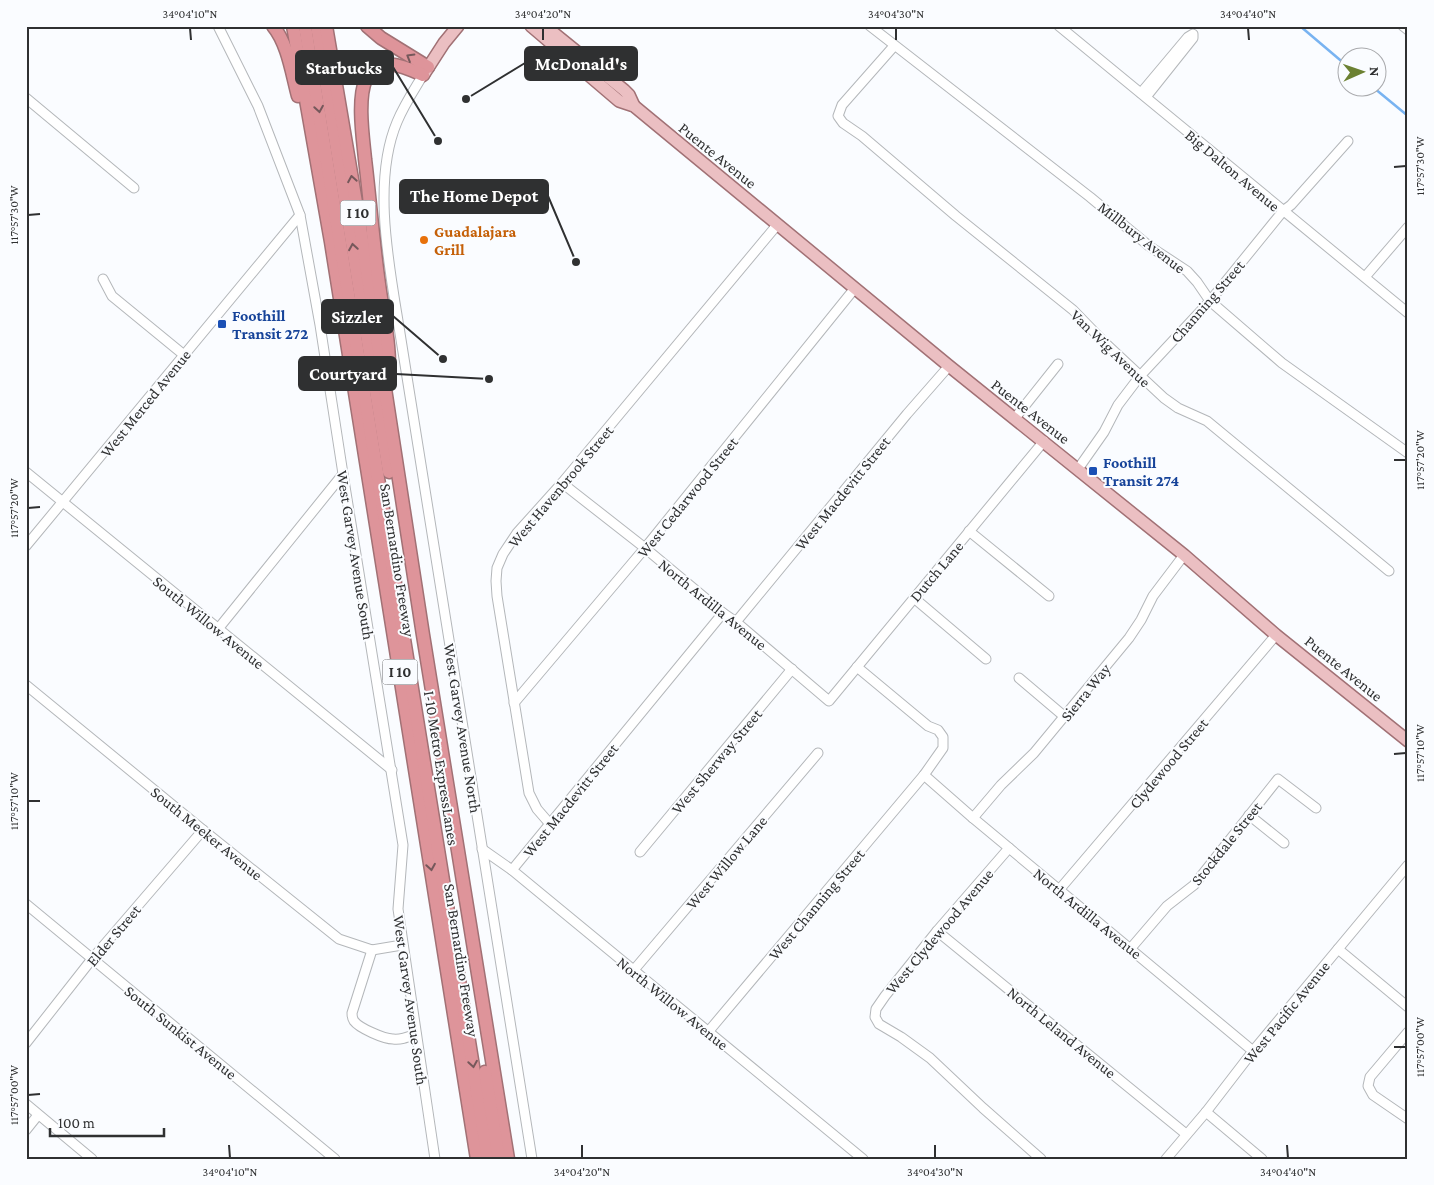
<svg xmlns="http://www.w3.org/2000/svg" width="1434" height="1185" font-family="'Crimson Pro',serif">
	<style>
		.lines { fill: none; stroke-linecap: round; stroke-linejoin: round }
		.stream { stroke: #78b3f1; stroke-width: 2.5 }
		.minor-casing { stroke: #b4b7ba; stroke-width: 11 }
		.major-casing { stroke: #a17175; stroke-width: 14 }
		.highway-casing { stroke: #a17175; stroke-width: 15 }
		.minor { stroke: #fff; stroke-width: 9 }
		.major { stroke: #ebbfc2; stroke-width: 11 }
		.highway { stroke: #de949a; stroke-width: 12 }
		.oneway { stroke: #75585b }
		.ticks { fill: none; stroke: #2f3031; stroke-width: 2 }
		.food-dot { fill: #e8710a; stroke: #fafcff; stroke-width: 2 }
		.transit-dot { fill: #1a4fb4; stroke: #fafcff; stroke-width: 2 }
		.labels { text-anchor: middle; stroke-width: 4; stroke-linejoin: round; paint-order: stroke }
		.shield { fill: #fafcff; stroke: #6c6d6f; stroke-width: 1 }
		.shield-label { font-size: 15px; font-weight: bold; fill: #2f3031 }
		.street-label { font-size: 16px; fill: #2f3031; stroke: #fafcff }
		.food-label { font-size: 16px; font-weight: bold; fill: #c56008; stroke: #fafcff; text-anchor: start }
		.transit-label { font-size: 16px; font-weight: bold; fill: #164399; stroke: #fafcff; text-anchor: start }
		.leader { fill: none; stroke: #2f3031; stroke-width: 2 }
		.callout-dot { fill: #2f3031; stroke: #fafcff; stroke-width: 2 }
		.callout { fill: #2f3031; stroke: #2f3031; stroke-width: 2 }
		.callout-label { font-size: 18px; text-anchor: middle; font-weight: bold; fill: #fff }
		.neatline { fill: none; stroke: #2f3031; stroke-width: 2 }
		.ticks-label { font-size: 12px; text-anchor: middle; fill: #2f3031 }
	</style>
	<rect width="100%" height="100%" fill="#fafcff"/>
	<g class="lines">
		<g class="stream">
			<polyline points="1300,26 1346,65"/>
			<polyline points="1374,88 1408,116"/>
		</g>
		<defs>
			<g id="minor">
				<polyline points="218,26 258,106 300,215 320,325 343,474 403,845 398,909 435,1159"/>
				<polyline points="870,26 1090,197 1149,246 1187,271 1197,282 1210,301 1282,363 1408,453"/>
				<polyline points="1059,26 1408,313"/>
				<polyline points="1403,26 1408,30"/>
				<polyline points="894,46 842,105 838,116 843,123 862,136 956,216 1073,310 1103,341 1164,398 1178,408 1207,421 1389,571"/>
				<path d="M423 75C414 90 404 105 397 122 372 181 389 265 399 327L532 1159"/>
				<polyline points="1141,93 1188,37 1193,34 1193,38 1146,97"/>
				<polyline points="26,98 134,188"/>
				<polyline points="1365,277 1408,227"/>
				<polyline points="103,279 112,296 184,355"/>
				<polyline points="1015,418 1058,364"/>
				<polyline points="1078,469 1104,432 1118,405 1140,376 1210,301 1283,211 1291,205 1348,141"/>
				<polyline points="26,472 392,770"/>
				<polyline points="562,483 645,548 723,613 736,622 829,701 1044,441"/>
				<polyline points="969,531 1049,596"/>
				<polyline points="26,546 300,215"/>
				<polyline points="914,598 986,659"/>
				<polyline points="736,622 907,414 949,366"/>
				<polyline points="218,629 343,474"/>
				<polyline points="1019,678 1065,717"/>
				<polyline points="26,685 203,830 339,939 372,950 402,945"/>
				<polyline points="514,703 645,548 855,288"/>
				<polyline points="924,775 973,818 1253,1051"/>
				<polyline points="1249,815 1284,843"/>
				<polyline points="973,818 1001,785 1034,753 1129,638 1141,620 1153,596 1184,555"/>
				<polyline points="550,824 537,809 529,793 497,596 496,581 497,568 503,554 517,533 562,483 777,225"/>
				<polyline points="1009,848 937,931 885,996 876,1009 875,1017 879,1024 901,1037 930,1058 983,1108 1041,1159"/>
				<polyline points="482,849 512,870 863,1159"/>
				<polyline points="640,852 792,669"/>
				<polyline points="512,870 723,613"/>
				<polyline points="1059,890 1276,635"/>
				<polyline points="26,904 335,1159"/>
				<polyline points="937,931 1186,1134"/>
				<polyline points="1131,948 1167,906 1194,885 1278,779 1316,808"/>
				<polyline points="1338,949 1408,1007"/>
				<path d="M372 950 352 1013C352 1017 352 1018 354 1021 359 1028 384 1039 393 1039 402 1040 408 1037 416 1034"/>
				<polyline points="633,971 818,753"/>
				<polyline points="708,1032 924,775 943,748 943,737 938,730 928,726 857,667"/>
				<polyline points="1408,1032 1370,1077 1368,1086 1373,1095 1408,1119"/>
				<polyline points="26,1043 92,959 203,830"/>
				<polyline points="26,1104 92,1159"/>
				<polyline points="1206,1112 1262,1159"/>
				<polyline points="26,1130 38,1115"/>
				<polyline points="1166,1159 1206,1112 1253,1051 1408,865"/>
			</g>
			<g id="major">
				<polyline points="531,26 619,101 634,106 949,366 1184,555 1276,635 1408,741"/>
				<polyline points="545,26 624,90 629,95 634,106"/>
				<polyline points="424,74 444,43 458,26"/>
			</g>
			<g id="highway">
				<path d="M273 26C288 44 292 74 298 96"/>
				<polyline points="293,26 331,242 477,1159"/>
				<polyline points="305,26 488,1159"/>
				<polyline points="317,26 389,472"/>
				<polyline points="326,26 359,220 423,635 508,1159"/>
				<polyline points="367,26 381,38 428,67"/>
				<path d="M388 382C392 349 383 316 379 284 373 242 370 200 365 159 363 138 357 99 366 79 379 54 405 67 423 75"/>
				<polyline points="485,1072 499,1159"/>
			</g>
		</defs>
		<use href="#minor" class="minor-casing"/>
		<use href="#major" class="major-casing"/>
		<use href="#highway" class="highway-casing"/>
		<use href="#minor" class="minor"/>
		<use href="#major" class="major"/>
		<use href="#highway" class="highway"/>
	</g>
	<defs><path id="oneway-chevron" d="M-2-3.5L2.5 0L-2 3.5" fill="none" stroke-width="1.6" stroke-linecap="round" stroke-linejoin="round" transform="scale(1.25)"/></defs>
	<g class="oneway">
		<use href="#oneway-chevron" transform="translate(410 57) rotate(-149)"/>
		<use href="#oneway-chevron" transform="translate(319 109) rotate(81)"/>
		<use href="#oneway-chevron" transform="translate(352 179) rotate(-100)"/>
		<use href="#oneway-chevron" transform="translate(353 247) rotate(-99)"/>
		<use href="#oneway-chevron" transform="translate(431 867) rotate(81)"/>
		<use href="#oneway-chevron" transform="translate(473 1064) rotate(81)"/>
	</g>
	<path class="ticks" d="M190 28 191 40M543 28V40M896 28V40M1248 28 1249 40M1394 167 1406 166M28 215 40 214M1394 460H1406M28 508 40 507M1394 754 1406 753M28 801H40M1394 1047H1406M28 1095 40 1094M229 1145 230 1158M582 1145V1158M935 1145V1158M1287 1145 1288 1158"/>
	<circle class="food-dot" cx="424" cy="240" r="5"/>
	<g class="transit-dot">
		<rect x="217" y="319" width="10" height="10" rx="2.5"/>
		<rect x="1088" y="466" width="10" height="10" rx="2.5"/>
	</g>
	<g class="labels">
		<g class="shield">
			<rect x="340.5" y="200.5" width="35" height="25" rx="4"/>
			<rect x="382.5" y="659.5" width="35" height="25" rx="4"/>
		</g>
		<g class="shield-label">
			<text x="358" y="218">I 10</text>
			<text x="400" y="677">I 10</text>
		</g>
		<g class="street-label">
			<text transform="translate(718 155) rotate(39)" y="6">Puente Avenue</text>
			<text transform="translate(1233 170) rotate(40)" y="6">Big Dalton Avenue</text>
			<text transform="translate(1142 237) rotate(38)" y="6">Millbury Avenue</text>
			<text transform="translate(1207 301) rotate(-49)" y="6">Channing Street</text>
			<text transform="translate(1111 348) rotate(44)" y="6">Van Wig Avenue</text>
			<text transform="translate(145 403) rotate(-51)" y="6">West Merced Avenue</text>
			<text transform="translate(1031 411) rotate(38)" y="6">Puente Avenue</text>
			<text transform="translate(560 486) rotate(-50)" y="6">West Havenbrook Street</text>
			<text transform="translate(842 493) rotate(-51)" y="6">West Macdevitt Street</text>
			<text transform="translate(687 497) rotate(-51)" y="6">West Cedarwood Street</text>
			<text transform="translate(356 555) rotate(81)" y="6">West Garvey Avenue South</text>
			<text transform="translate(398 560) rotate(81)" y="6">San Bernardino Freeway</text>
			<text transform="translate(936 571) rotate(-50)" y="6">Dutch Lane</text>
			<text transform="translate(713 604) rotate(39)" y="6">North Ardilla Avenue</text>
			<text transform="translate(209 622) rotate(39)" y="6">South Willow Avenue</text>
			<text transform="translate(1344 668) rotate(39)" y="6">Puente Avenue</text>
			<text transform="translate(1085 692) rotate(-51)" y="6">Sierra Way</text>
			<text transform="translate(463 728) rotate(81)" y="6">West Garvey Avenue North</text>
			<text transform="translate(716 761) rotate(-50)" y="6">West Sherway Street</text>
			<text transform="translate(1168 763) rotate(-50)" y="6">Clydewood Street</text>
			<text transform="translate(442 768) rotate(81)" y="6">I-10 Metro ExpressLanes</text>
			<text transform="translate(570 800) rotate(-51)" y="6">West Macdevitt Street</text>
			<text transform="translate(207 833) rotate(39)" y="6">South Meeker Avenue</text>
			<text transform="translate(1226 843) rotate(-51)" y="6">Stockdale Street</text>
			<text transform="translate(726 862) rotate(-50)" y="6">West Willow Lane</text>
			<text transform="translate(816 904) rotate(-50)" y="6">West Channing Street</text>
			<text transform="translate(1088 913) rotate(39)" y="6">North Ardilla Avenue</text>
			<text transform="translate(939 931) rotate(-50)" y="6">West Clydewood Avenue</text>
			<text transform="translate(113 935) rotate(-50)" y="6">Elder Street</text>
			<text transform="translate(462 960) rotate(81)" y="6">San Bernardino Freeway</text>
			<text transform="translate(411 1000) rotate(82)" y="6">West Garvey Avenue South</text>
			<text transform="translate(673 1003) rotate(39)" y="6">North Willow Avenue</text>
			<text transform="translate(1286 1012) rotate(-51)" y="6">West Pacific Avenue</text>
			<text transform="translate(181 1032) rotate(39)" y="6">South Sunkist Avenue</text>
			<text transform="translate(1062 1032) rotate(39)" y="6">North Leland Avenue</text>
		</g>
		<g class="food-label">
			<text x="434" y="237">Guadalajara<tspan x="434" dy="18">Grill</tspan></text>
		</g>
		<g class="transit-label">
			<text x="232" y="321">Foothill<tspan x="232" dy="18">Transit 272</tspan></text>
			<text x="1103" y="468">Foothill<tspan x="1103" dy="18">Transit 274</tspan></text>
		</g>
	</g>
	<path class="leader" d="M466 99L525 63M438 141L393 67M576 262L548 196M443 359L393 316M489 379L396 374"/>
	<g class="callout-dot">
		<circle cx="466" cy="99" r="5"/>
		<circle cx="438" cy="141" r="5"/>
		<circle cx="576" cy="262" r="5"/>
		<circle cx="443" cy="359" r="5"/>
		<circle cx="489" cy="379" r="5"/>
	</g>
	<g class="callout">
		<rect x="525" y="47" width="112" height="33" rx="5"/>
		<rect x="296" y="51" width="97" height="33" rx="5"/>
		<rect x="400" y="180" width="148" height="33" rx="5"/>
		<rect x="322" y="300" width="71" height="33" rx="5"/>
		<rect x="299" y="357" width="97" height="33" rx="5"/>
	</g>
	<g class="callout-label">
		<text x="581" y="70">McDonald's</text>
		<text x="344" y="74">Starbucks</text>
		<text x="474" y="202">The Home Depot</text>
		<text x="357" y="323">Sizzler</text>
		<text x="348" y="380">Courtyard</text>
	</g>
	<rect width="1434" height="1185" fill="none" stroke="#fafcff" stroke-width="55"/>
	<g transform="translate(1362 72) rotate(88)"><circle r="24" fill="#fafcff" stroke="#a9aaad"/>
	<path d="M0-4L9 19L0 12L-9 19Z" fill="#6c8132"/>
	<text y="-8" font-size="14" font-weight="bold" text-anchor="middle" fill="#2f3031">N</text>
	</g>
	<path d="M50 1128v8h114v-8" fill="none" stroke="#2f3031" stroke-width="2.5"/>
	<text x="58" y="1128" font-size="15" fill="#2f3031" stroke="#fafcff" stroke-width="4" paint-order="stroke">100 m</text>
	<rect x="28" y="28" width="1378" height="1130" class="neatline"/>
	<g class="ticks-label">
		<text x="190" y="18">34°04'10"N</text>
		<text x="543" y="18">34°04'20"N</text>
		<text x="896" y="18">34°04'30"N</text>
		<text x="1248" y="18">34°04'40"N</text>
		<text transform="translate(1420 166) rotate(-90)" y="4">117°57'30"W</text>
		<text transform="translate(14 215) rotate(-90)" y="4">117°57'30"W</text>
		<text transform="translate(1420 460) rotate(-90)" y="4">117°57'20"W</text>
		<text transform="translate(14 508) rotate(-90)" y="4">117°57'20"W</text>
		<text transform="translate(1420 753) rotate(-90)" y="4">117°57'10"W</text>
		<text transform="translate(14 801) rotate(-90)" y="4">117°57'10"W</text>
		<text transform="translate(1420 1047) rotate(-90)" y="4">117°57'00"W</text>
		<text transform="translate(14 1095) rotate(-90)" y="4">117°57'00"W</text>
		<text x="230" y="1176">34°04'10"N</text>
		<text x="582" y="1176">34°04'20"N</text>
		<text x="935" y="1176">34°04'30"N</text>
		<text x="1288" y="1176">34°04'40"N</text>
	</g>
</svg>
